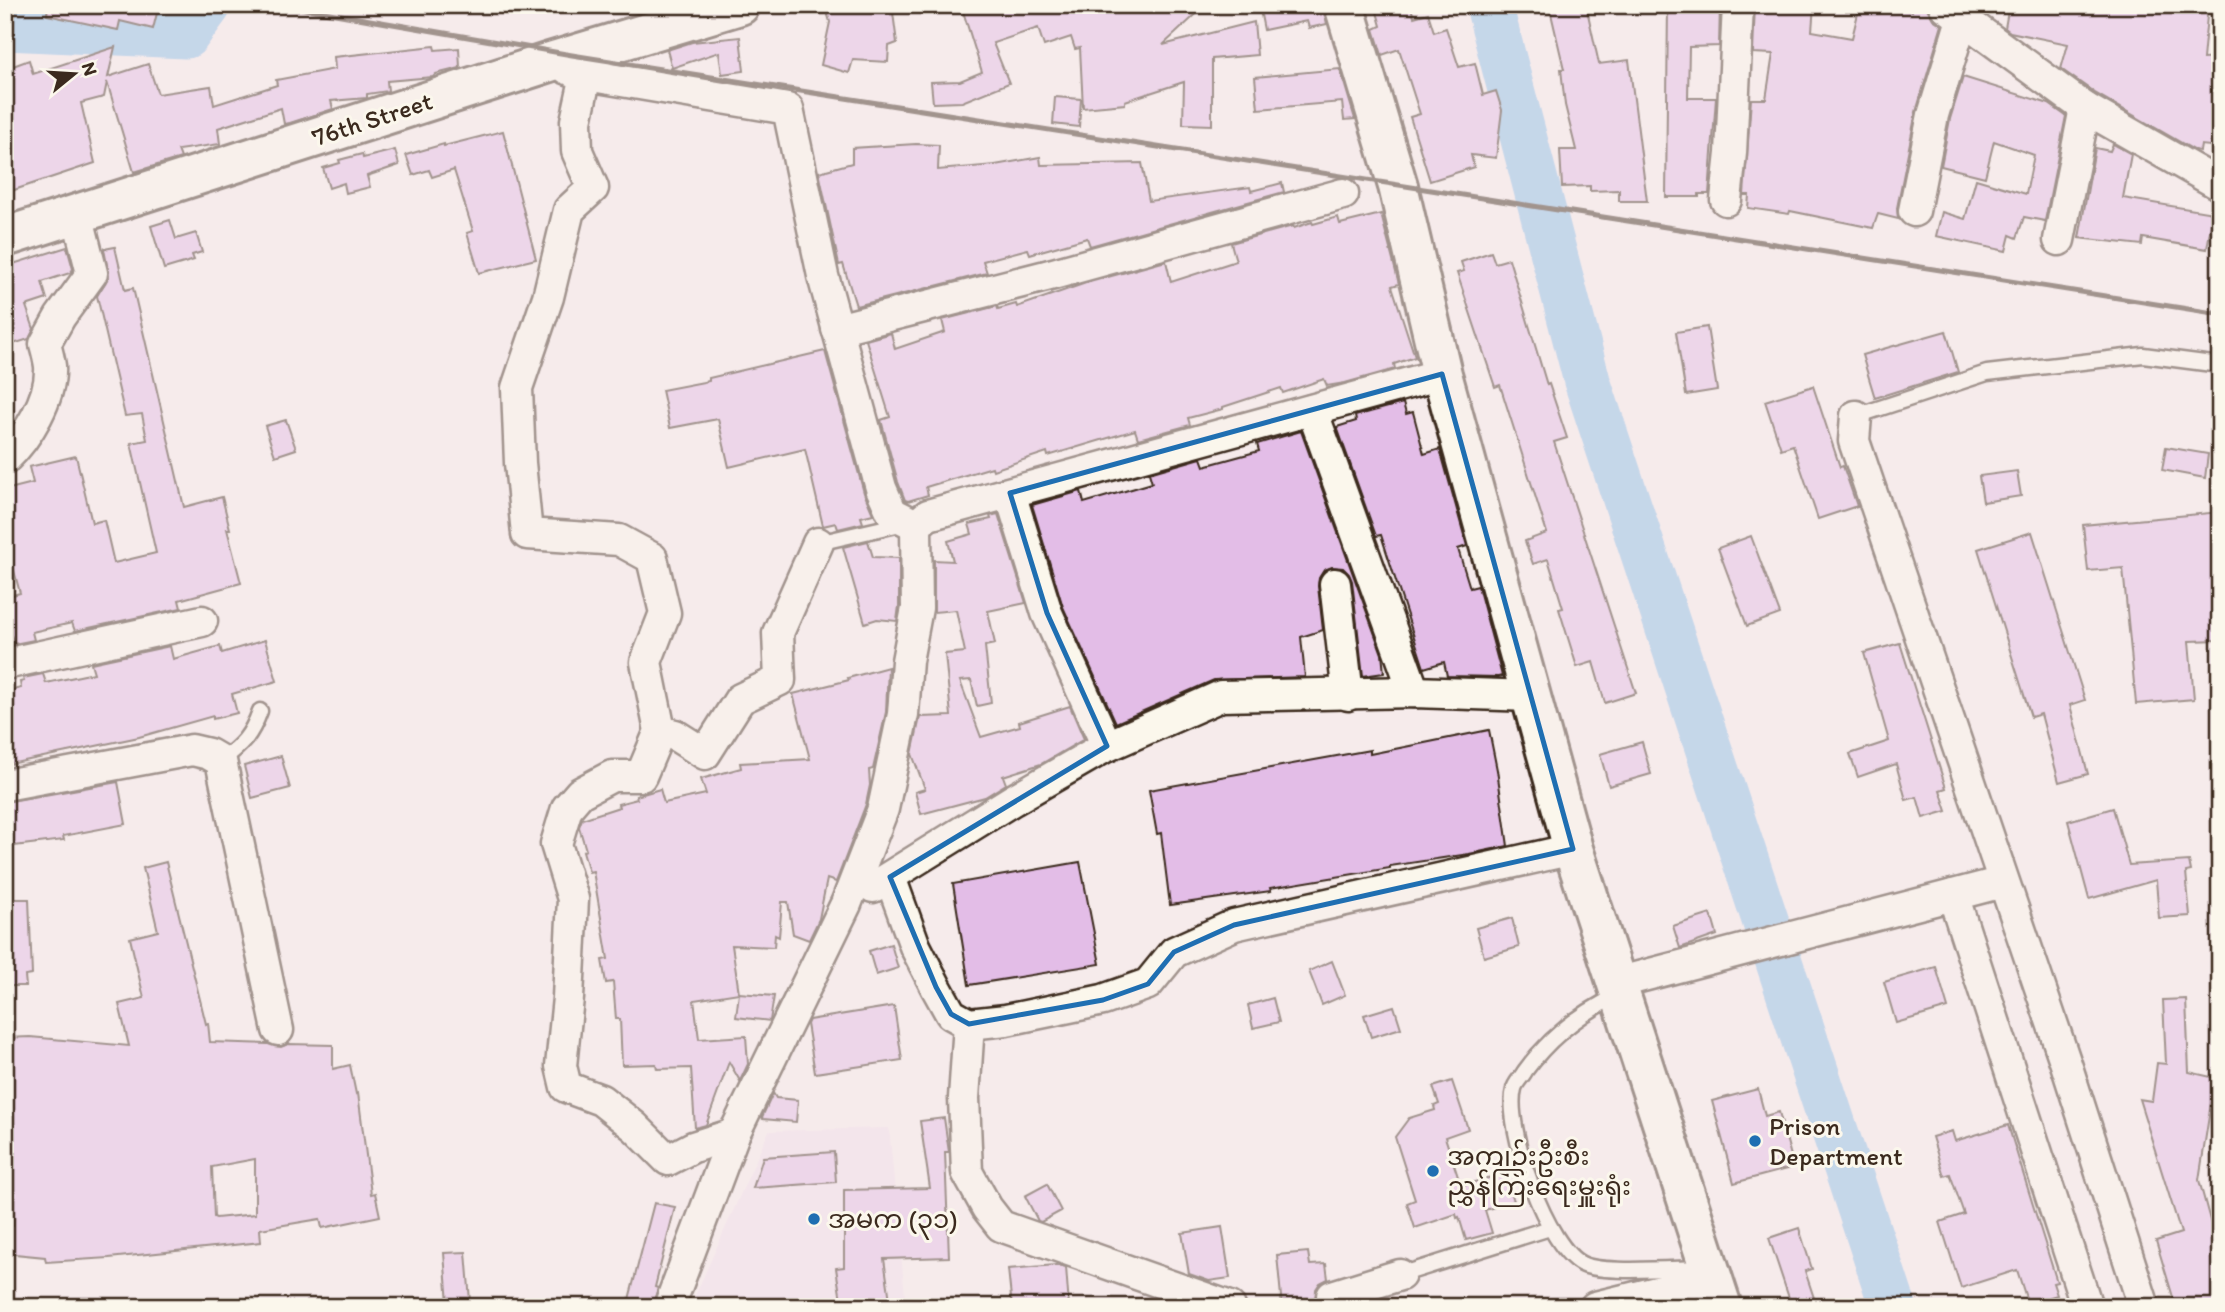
<svg xmlns="http://www.w3.org/2000/svg" width="2225" height="1312" font-family="Itim,'Noto Sans Myanmar',sans-serif">
	<style>
		.built { fill: #f0ddea }
		.lines { fill: none; stroke-linecap: round; stroke-linejoin: round }
		.river { stroke: #8bbee7; stroke-width: 47 }
		.building { fill: #e3bde7; stroke: #3b2a1e; stroke-width: 2; fill-rule: evenodd }
		.lane-casing { stroke: #3b2a1e; stroke-width: 19 }
		.street-casing { stroke: #3b2a1e; stroke-width: 35 }
		.secondary-casing { stroke: #3b2a1e; stroke-width: 44 }
		.lane { stroke: #fbf7ec; stroke-width: 14 }
		.street { stroke: #fbf7ec; stroke-width: 30 }
		.secondary { stroke: #fbf7ec; stroke-width: 38 }
		.rail { stroke: #3b2a1e; stroke-width: 5 }
		.marked { fill: none; stroke: #1f6fb2; stroke-width: 5; stroke-linejoin: round }
		.poi-dot { fill: #1f6fb2; stroke: #fbf7ec; stroke-width: 2.5 }
		.labels { text-anchor: middle; stroke-width: 6; stroke-linejoin: round; paint-order: stroke }
		.street-label { font-size: 26px; fill: #3b2a1e; stroke: #fbf7ec }
		.poi-label { font-size: 26px; fill: #3b2a1e; stroke: #fbf7ec; text-anchor: start }
	</style>
	<rect width="100%" height="100%" fill="#f6ebeb"/>
	<filter id="ink" filterUnits="userSpaceOnUse"><feTurbulence type="fractalNoise" baseFrequency=".0143" numOctaves="2"/><feDisplacementMap in="SourceGraphic" scale="14" xChannelSelector="R" yChannelSelector="G"/><feConvolveMatrix kernelMatrix="1 2 1 2 8 2 1 2 1" color-interpolation-filters="sRGB"/></filter>
	<g filter="url(#ink)">
		<polygon class="built" points="889,1128 906,1307 690,1307 769,1131"/>
		<g class="lines">
			<g class="river">
				<polyline points="1489,5 1587,381 1893,1307"/>
				<polyline points="5,27 186,35 208,5"/>
			</g>
		</g>
		<g class="building">
			<polygon points="48,5 140,5 158,9 153,29 120,21 118,30 47,15"/>
			<polygon points="825,5 892,5 897,43 889,46 888,62 853,60 849,73 821,65 830,22"/>
			<polygon points="961,5 1206,5 1163,45 1254,22 1257,55 1212,59 1212,125 1183,124 1184,82 1125,101 1125,104 1083,108 1080,48 1075,49 1071,37 1044,46 1038,28 993,43 1009,83 962,102 933,103 931,82 960,81 982,72"/>
			<polygon points="1259,5 1323,5 1327,24 1309,28 1307,21 1264,30"/>
			<polygon points="1375,5 1410,5 1414,17 1428,13 1434,32 1446,28 1459,67 1475,63 1483,95 1496,91 1502,110 1496,158 1471,155 1474,167 1430,181 1410,117 1420,114 1399,49 1382,55 1374,29 1381,26"/>
			<polygon points="1549,5 1586,5 1599,64 1629,60 1647,201 1619,201 1619,190 1590,191 1590,186 1562,187 1560,150 1576,150 1565,105 1561,69 1564,69"/>
			<polygon points="1668,5 1720,5 1719,46 1689,47 1688,98 1716,98 1709,194 1699,194 1699,197 1666,197"/>
			<polygon points="1755,5 1814,5 1812,31 1852,38 1860,5 1890,5 1912,11 1913,5 1923,5 1927,8 1933,19 1942,25 1916,112 1897,208 1898,219 1878,214 1873,228 1790,211 1789,214 1748,208 1749,195 1744,195 1751,99 1766,99 1773,54 1753,53"/>
			<polygon points="2009,5 2208,5 2203,59 2220,58 2220,147 2201,145 2200,151 2194,150 2095,93 2061,69 2068,44 2010,32 2005,28"/>
			<polygon points="740,37 744,71 722,74 719,52 672,68 667,50 692,42"/>
			<polygon points="434,46 435,50 459,48 460,68 436,74 433,77 387,81 388,91 367,94 367,98 331,101 333,109 290,123 284,124 281,108 218,128 220,144 178,150 181,158 134,172 107,82 104,97 81,103 95,163 5,193 5,69 29,60 33,74 115,47 108,77 148,64 158,94 211,86 214,105 277,85 276,80 335,69 334,57"/>
			<polygon points="1340,69 1355,119 1344,120 1342,102 1258,109 1255,77"/>
			<polygon points="1963,77 2049,104 2066,116 2045,221 2024,217 2017,238 2010,235 2006,251 1936,236 1942,212 1965,219 1976,179 2026,194 2034,155 1994,141 1985,177 1941,166 1950,119"/>
			<polygon points="1055,97 1081,99 1079,127 1053,124"/>
			<polygon points="503,131 536,259 479,273 467,233 473,231 454,170 432,177 429,170 413,175 406,155 444,144 444,146"/>
			<polygon points="916,144 939,145 938,170 995,165 1040,157 1041,165 1142,163 1149,201 1250,187 1251,191 1282,183 1284,192 1090,246 1087,238 1030,254 1028,249 983,261 987,273 856,306 843,264 839,265 819,172 852,163 852,148"/>
			<polygon points="2113,144 2131,154 2123,198 2213,213 2207,249 2143,238 2142,245 2079,238 2095,148 2110,151"/>
			<polygon points="395,150 399,165 367,176 370,187 346,193 344,183 329,188 323,168 340,163 339,160 362,154 363,158"/>
			<polygon points="1381,214 1399,284 1392,286 1415,357 1394,364 1395,369 1345,383 1327,386 1324,379 1283,393 1281,388 1223,407 1223,409 1188,418 1190,425 1138,439 1135,430 1048,456 1047,452 993,470 992,467 926,487 928,495 908,501 905,500 898,482 881,420 890,417 866,340 891,333 895,349 945,332 942,320 997,306 998,309 1016,304 1017,307 1086,283 1166,261 1171,282 1236,261 1231,243 1293,226 1294,228 1312,222 1313,224 1338,217 1340,224"/>
			<polygon points="170,220 176,239 196,233 202,252 192,255 194,260 164,269 151,226"/>
			<polygon points="67,247 73,269 70,273 42,282 47,299 26,306 34,329 29,339 10,345 5,329 5,258 11,258 13,264"/>
			<polygon points="115,247 125,290 133,288 184,507 222,497 230,529 227,529 241,583 179,600 181,608 75,631 72,623 32,632 34,640 14,644 5,615 5,597 20,593 5,537 5,490 33,483 29,467 76,456 92,523 104,520 114,563 156,553 131,443 147,440 142,414 125,416 97,296 109,276 104,249"/>
			<polygon points="1491,252 1495,263 1509,259 1547,385 1549,384 1567,438 1554,442 1636,693 1605,703 1593,662 1577,667 1559,609 1563,608 1548,559 1533,564 1525,541 1547,533 1500,385 1495,387 1457,273 1464,271 1461,262"/>
			<polygon points="1707,327 1717,390 1686,395 1676,332"/>
			<polygon points="1946,331 1958,372 1875,398 1862,355"/>
			<polygon points="825,351 864,493 873,514 861,517 863,523 838,529 836,523 823,526 805,449 729,467 718,419 670,428 662,390 709,381 709,378"/>
			<polygon points="1813,386 1840,467 1843,466 1857,506 1818,519 1793,445 1781,449 1765,401"/>
			<polygon points="1403,403 1406,414 1413,412 1424,454 1440,449 1467,546 1458,549 1470,588 1478,586 1502,676 1498,677 1447,676 1444,662 1424,668 1381,535 1376,536 1337,427 1356,421 1355,416"/>
			<polygon points="286,420 296,449 275,456 265,426"/>
			<polygon points="1301,431 1382,654 1384,673 1363,676 1352,581 1349,574 1343,568 1332,567 1324,570 1319,578 1318,586 1323,630 1301,637 1305,677 1214,680 1116,723 1063,607 1032,505 1081,491 1084,503 1152,483 1149,473 1201,458 1204,466 1259,451 1257,444"/>
			<polygon points="2166,447 2208,454 2205,478 2162,470"/>
			<polygon points="2017,471 2021,496 1983,502 1979,476"/>
			<polygon points="2220,512 2220,640 2189,641 2194,699 2136,704 2123,568 2088,571 2083,525"/>
			<polygon points="998,514 1026,603 988,611 995,644 985,646 991,703 977,706 971,680 960,681 981,737 1020,726 1019,722 1070,706 1084,739 1041,764 1003,776 1006,784 985,797 921,814 915,792 925,789 912,754 920,717 951,716 945,654 965,652 956,610 934,612 934,560 953,561 948,541 972,534 969,524 991,519 990,516"/>
			<polygon points="2032,532 2085,700 2070,705 2088,774 2059,782 2041,714 2031,717 1978,549"/>
			<polygon points="1751,536 1780,614 1747,626 1718,548"/>
			<polygon points="868,541 873,557 899,558 899,606 897,621 877,619 865,623 843,547"/>
			<polygon points="265,640 277,681 232,694 237,713 213,719 213,716 139,737 5,765 5,692 21,688 20,682 24,681 23,678 43,674 46,683 94,673 91,663 170,646 173,659 220,646 222,653"/>
			<polygon points="1900,643 1946,788 1940,790 1947,811 1923,818 1917,797 1906,800 1896,764 1858,777 1850,754 1889,741 1864,653"/>
			<polygon points="888,667 886,712 873,769 869,770 870,785 866,804 836,882 827,879 819,919 809,940 793,934 788,902 782,902 779,937 775,935 774,947 732,945 739,993 694,1000 699,1039 746,1036 748,1064 740,1081 729,1062 706,1125 695,1128 691,1068 657,1069 656,1064 622,1065 620,1019 616,1019 613,982 606,983 602,960 608,959 593,871 589,872 583,851 586,850 579,827 582,819 619,807 618,804 637,799 636,796 660,789 664,803 706,794 701,779 741,768 740,763 810,759 793,694 849,680 848,678"/>
			<polygon points="1489,730 1497,770 1508,846 1469,854 1390,866 1390,868 1270,888 1271,891 1170,905 1161,833 1157,834 1149,790 1370,750 1370,754"/>
			<polygon points="1642,742 1651,774 1609,786 1600,754"/>
			<polygon points="281,756 290,788 252,798 244,766"/>
			<polygon points="118,782 126,824 63,836 64,840 5,847 5,802"/>
			<polygon points="2113,808 2129,865 2189,861 2191,871 2186,872 2190,916 2159,918 2156,880 2089,899 2068,821"/>
			<path d="M166 862 206 1024 208 1023 210 1042 268 1044 281 1047 288 1044 333 1045V1069L350 1065 356 1094 358 1093 371 1194 375 1193 380 1216 322 1228 320 1219 260 1229 261 1242 109 1258 46 1262 45 1257 5 1253V1226H13L12 1173H5V1038L30 1037 129 1046 119 1004 144 998 130 938 158 931 143 868ZM255 1159V1214L216 1218 214 1217 212 1167Z"/>
			<polygon points="1080,862 1100,964 969,985 953,884"/>
			<polygon points="5,899 29,899 32,975 25,976 26,986 5,986"/>
			<polygon points="1711,914 1717,935 1680,948 1673,926"/>
			<polygon points="1512,918 1519,947 1484,957 1476,928"/>
			<polygon points="891,944 898,968 876,975 869,951"/>
			<polygon points="1332,961 1345,995 1322,1005 1309,971"/>
			<polygon points="1936,967 1948,1008 1896,1023 1884,982"/>
			<polygon points="739,993 774,996 770,1021 736,1017"/>
			<polygon points="1273,998 1279,1022 1253,1028 1248,1005"/>
			<polygon points="2186,999 2189,1072 2220,1079 2220,1105 2211,1103 2199,1180 2211,1224 2220,1221 2220,1307 2176,1307 2156,1241 2181,1233 2139,1099 2152,1101 2157,1063 2166,1064 2163,1000"/>
			<polygon points="894,1006 902,1060 815,1073 807,1024 809,1020"/>
			<polygon points="1394,1006 1401,1028 1371,1037 1364,1015"/>
			<polygon points="1452,1081 1468,1129 1445,1137 1461,1186 1505,1173 1514,1201 1485,1210 1492,1233 1466,1240 1459,1217 1457,1218 1456,1214 1415,1228 1407,1203 1415,1200 1395,1137 1409,1118 1435,1110 1434,1106 1439,1104 1433,1087"/>
			<polygon points="1758,1089 1765,1116 1779,1112 1794,1167 1734,1183 1712,1101"/>
			<polygon points="773,1093 776,1098 798,1100 796,1122 763,1119 762,1117"/>
			<polygon points="944,1118 949,1152 945,1152 949,1257 884,1259 891,1307 842,1307 836,1268 844,1267 844,1190 930,1188 920,1121"/>
			<polygon points="2008,1125 2057,1282 2053,1283 2057,1295 2028,1304 2017,1270 1961,1288 1940,1222 1964,1214 1950,1174 1944,1176 1932,1137 1952,1131 1955,1141"/>
			<polygon points="834,1152 836,1182 753,1188 763,1157"/>
			<polygon points="1047,1184 1061,1211 1041,1222 1038,1221 1025,1196"/>
			<polygon points="654,1203 675,1207 655,1287 658,1288 652,1307 627,1307"/>
			<polygon points="1222,1227 1230,1278 1209,1281 1189,1274 1182,1233"/>
			<polygon points="1799,1228 1812,1269 1805,1271 1817,1307 1792,1307 1769,1238"/>
			<polygon points="466,1252 470,1301 448,1303 444,1253"/>
			<polygon points="1308,1252 1310,1265 1326,1264 1328,1279 1320,1283 1316,1289 1315,1307 1282,1307 1277,1255"/>
			<polygon points="1056,1265 1066,1267 1069,1307 1012,1307 1008,1269"/>
		</g>
		<g class="lines">
			<defs>
				<g id="lane">
					<polyline points="1856,416 1987,373 2143,355 2220,365"/>
					<polyline points="818,543 905,523"/>
					<path d="M221 761C242 745 251 736 260 711"/>
					<path d="M1619 995C1582 1012 1549 1038 1525 1071 1522 1077 1515 1083 1514 1089 1504 1125 1547 1251 1584 1265 1607 1274 1678 1268 1706 1268"/>
					<polyline points="1400,1275 1550,1228"/>
				</g>
				<g id="street">
					<polyline points="1944,5 2085,108 2220,185"/>
					<polyline points="568,69 586,75 788,109 823,276 881,488 892,513 916,525"/>
					<polyline points="586,75 576,121 577,151 593,188 569,210 548,297 517,388 520,463 527,534 619,540 652,558 665,613 646,662 660,731 641,776 612,776 580,793 567,808 556,844 573,899 568,998 561,1066 566,1087 601,1100 635,1127 668,1160 693,1147 734,1134"/>
					<polyline points="1726,200 1731,153 1738,5"/>
					<polyline points="1914,211 1933,115 1962,19"/>
					<polyline points="2059,240 2085,108"/>
					<polyline points="837,329 1046,276 1343,194"/>
					<polyline points="1312,410 1414,692"/>
					<polyline points="1856,416 1854,441 2066,1064 2144,1307"/>
					<path d="M5 459C27 438 52 398 50 366 49 359 47 351 45 344L60 317 92 273 77 214"/>
					<polyline points="1010,493 1047,613 1107,746"/>
					<polyline points="1335,584 1348,695"/>
					<polyline points="5,664 202,621"/>
					<polyline points="660,731 675,735 705,754 740,699 780,680 778,633 818,543"/>
					<polyline points="5,785 192,750 209,754 221,761 278,1030"/>
					<polyline points="890,877 915,946 936,987 951,1014 969,1024 1006,1020 1103,1000 1148,984 1174,952 1234,925 1573,849"/>
					<polyline points="873,887 1013,800 1103,748 1221,696 1414,692 1531,696"/>
					<polyline points="1953,895 2087,1307"/>
					<polyline points="1616,983 2003,882"/>
					<polyline points="969,1024 964,1098 967,1172 987,1208 1001,1226 1230,1307"/>
					<polyline points="669,1307 734,1134 846,904 883,809 903,714 907,661 917,608 916,525 928,515 1442,374"/>
					<polyline points="1333,1307 1332,1296 1400,1275"/>
					<polyline points="1595,1307 1714,1278"/>
				</g>
				<g id="secondary">
					<polyline points="1344,5 1398,186 1442,374 1573,849 1722,1307"/>
					<polyline points="5,237 550,62 740,5"/>
				</g>
			</defs>
			<use href="#lane" class="lane-casing"/>
			<use href="#street" class="street-casing"/>
			<use href="#secondary" class="secondary-casing"/>
			<use href="#lane" class="lane"/>
			<use href="#street" class="street"/>
			<use href="#secondary" class="secondary"/>
			<polyline class="rail" points="283,5 572,55 2220,314"/>
		</g>
	</g>
	<path d="M0 0H2225V1312H0ZM1442 374 1573 849 1234 925 1174 952 1148 984 1103 1000 969 1024 951 1014 936 987 890 877 1107 746 1047 613 1010 493Z" fill="#f6ebeb" fill-opacity=".55" fill-rule="evenodd"/>
	<path class="marked" d="M1442 374 1573 849 1234 925 1174 952 1148 984 1103 1000 969 1024 951 1014 936 987 890 877 1107 746 1047 613 1010 493Z"/>
	<g class="poi-dot">
		<circle cx="1755" cy="1141" r="7"/>
		<circle cx="1433" cy="1171" r="7"/>
		<circle cx="814" cy="1219" r="7"/>
	</g>
	<g class="labels">
		<g class="street-label">
			<text transform="translate(372 119) rotate(-18)" y="9">76th Street</text>
		</g>
		<g class="poi-label">
			<text x="1769" y="1135">Prison<tspan x="1769" dy="30">Department</tspan></text>
			<text x="1447" y="1165">အကျဉ်းဦးစီး<tspan x="1447" dy="30">ညွှန်ကြးရေးမှူးရုံး</tspan></text>
			<text x="828" y="1228">အမက (၃၁)</text>
		</g>
	</g>
	<rect width="2225" height="1312" fill="none" stroke="#fbf7ec" stroke-width="28"/>
	<rect x="14" y="14" width="2197" height="1284" fill="none" stroke="#3b2a1e" stroke-width="2.5" filter="url(#ink)"/>
	<g transform="translate(74 74) rotate(72)" stroke="#fbf7ec" stroke-width="5" paint-order="stroke">
	<path d="M0-5L12 26L0 18L-12 26Z" fill="#3b2a1e"/>
	<text y="-10" font-size="19" font-weight="bold" text-anchor="middle" fill="#3b2a1e">N</text>
	</g>
</svg>
